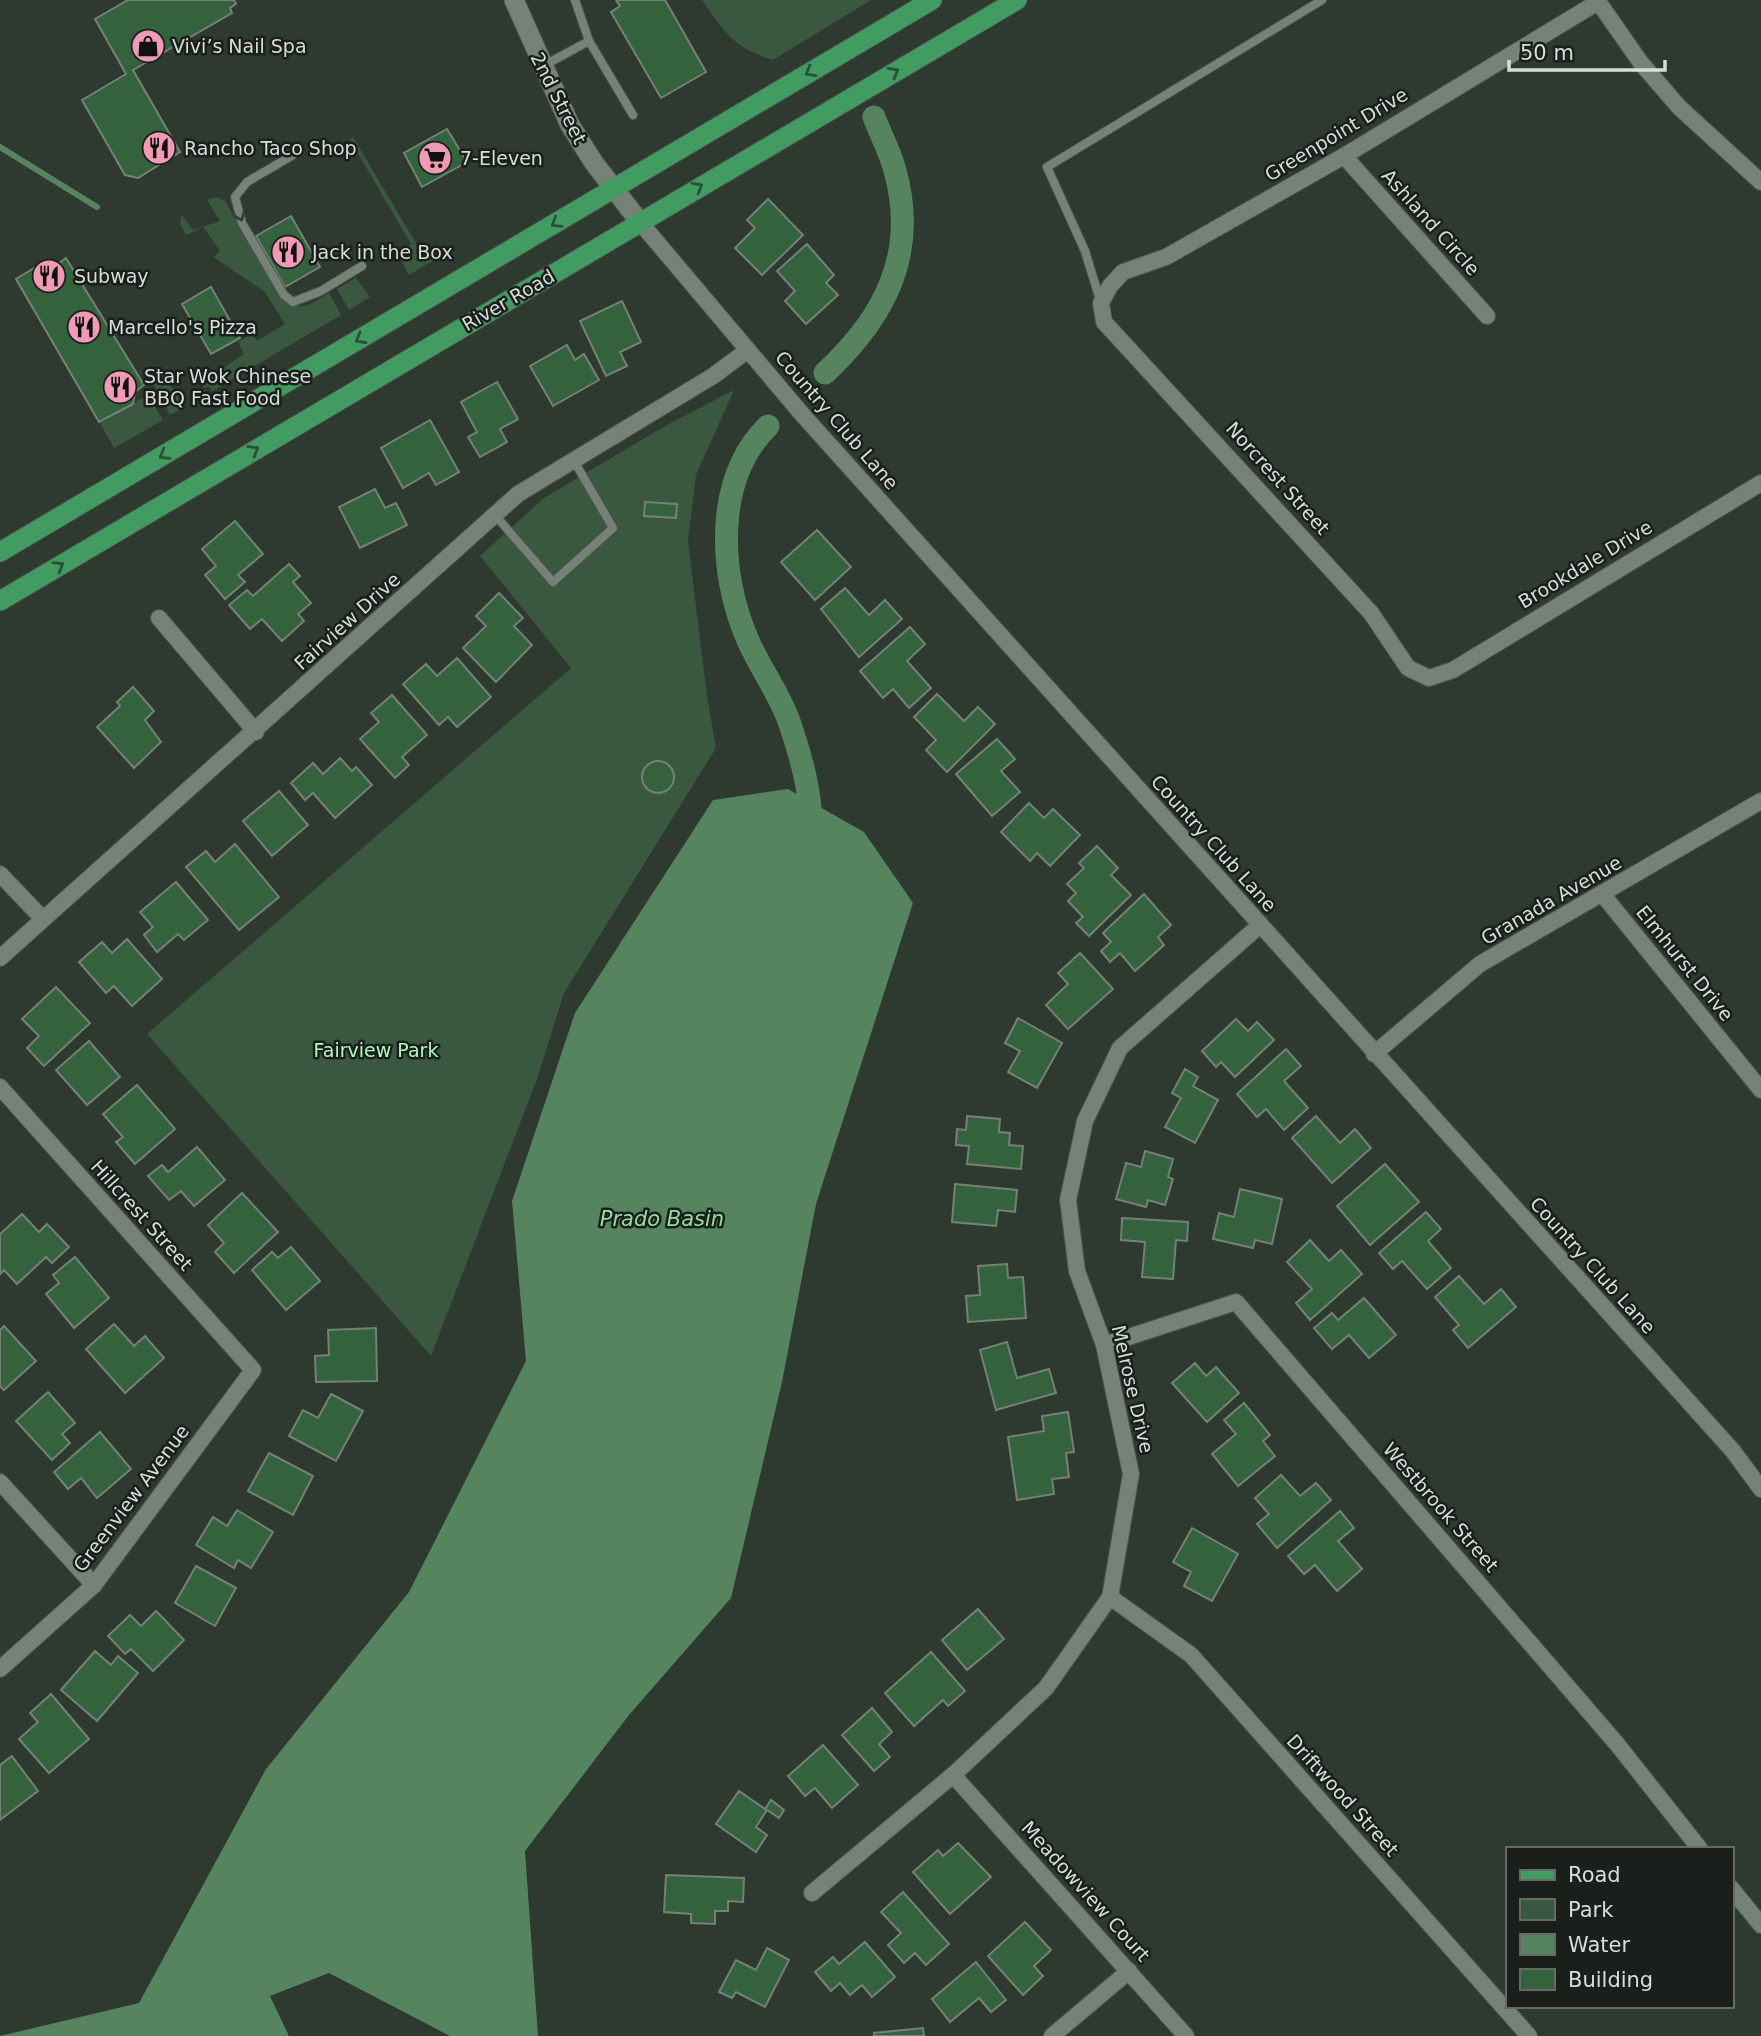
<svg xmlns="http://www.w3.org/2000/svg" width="1761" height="2036" font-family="'DejaVu Sans',sans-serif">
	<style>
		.green { fill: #39583f }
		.water { fill: #55845e }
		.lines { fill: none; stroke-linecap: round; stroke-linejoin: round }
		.stream { stroke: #55845e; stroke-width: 6 }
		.canal { stroke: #55845e; stroke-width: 23 }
		.building { fill: #33623d; stroke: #758177; stroke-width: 2 }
		.service-casing { stroke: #4c554e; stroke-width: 10 }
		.minor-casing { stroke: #4c554e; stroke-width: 18 }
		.tertiary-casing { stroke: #4c554e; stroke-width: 21 }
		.primary-casing { stroke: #4c554e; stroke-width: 21 }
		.service { stroke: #768278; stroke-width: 8 }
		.minor { stroke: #768278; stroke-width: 16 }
		.tertiary { stroke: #768278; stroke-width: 19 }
		.primary { stroke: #429b61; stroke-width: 19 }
		.oneway { stroke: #2a5137 }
		.oneway2 { stroke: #363d37 }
		.labels { text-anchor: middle; stroke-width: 5; stroke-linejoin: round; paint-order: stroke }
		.poi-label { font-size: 19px; fill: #d7ded8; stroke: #1a1f1b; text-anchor: start }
		.street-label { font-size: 19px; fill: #d7ded8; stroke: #1a1f1b }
		.park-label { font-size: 19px; fill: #aff8bc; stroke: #1a1f1b }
		.water-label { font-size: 21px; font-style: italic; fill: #95dea3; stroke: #1a1f1b }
	</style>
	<rect width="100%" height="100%" fill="#2e3930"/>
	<g class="green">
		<path d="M702 0H871L773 60C734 48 724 32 702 0Z"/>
		<polygon points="353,137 426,260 444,249 449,251 409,275 398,255 411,244 350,140"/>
		<path d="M216 197 225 201 283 300C302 312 312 304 329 293L341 315 212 391 209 386 204 388 195 374 197 371 205 368 211 376 244 354 238 342 252 334 257 341 285 324 264 291 213 257 220 251 203 227 186 235 180 223 182 215 193 230 220 221 207 200Z"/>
		<polygon points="356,278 370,297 349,310 337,289"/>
		<polygon points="163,375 182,402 176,405 179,410 170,415 152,381"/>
		<polygon points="734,390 696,475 688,542 707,696 716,748 564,993 537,1079 431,1356 147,1034 571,668 480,556 544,498 665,426"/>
		<polygon points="148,395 163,420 114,448 100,423"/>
	</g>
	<polygon class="water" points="788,789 864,832 913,903 816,1204 782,1382 731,1598 629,1715 525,1851 538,2036 450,2036 329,1973 270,1996 289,2036 0,2036 139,2003 266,1769 409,1592 526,1361 512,1201 575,1013 713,800"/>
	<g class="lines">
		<polyline class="stream" points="0,147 97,207"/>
		<g class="canal">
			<path d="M825 373C886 316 919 252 894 167 889 150 880 133 874 117"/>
			<path d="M768 426C714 479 719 573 747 638 759 667 780 694 790 724 802 760 812 796 811 834"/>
		</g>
	</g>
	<g class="building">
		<polygon points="128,0 234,0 236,4 230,8 232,13 133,70 180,152 138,178 125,175 82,100 126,74 95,19"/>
		<polygon points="616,0 665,0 706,72 661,98 611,12 620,6"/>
		<polygon points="447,129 467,162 422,187 404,153"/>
		<polygon points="768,199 803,235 762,275 735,248 755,228 747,220"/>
		<polygon points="291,216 320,267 285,287 256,236"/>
		<polygon points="807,244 834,275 826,283 838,295 806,324 785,301 795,291 777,271"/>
		<polygon points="66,258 144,385 135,392 133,404 99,422 16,279 44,262 58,264"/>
		<polygon points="211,287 240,338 211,354 182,304"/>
		<polygon points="622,301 641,342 620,352 627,366 606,376 580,321"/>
		<polygon points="567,345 575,360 584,354 599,380 553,406 530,366"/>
		<polygon points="497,382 518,419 500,429 507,442 480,457 468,437 477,432 461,402"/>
		<polygon points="430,420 459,472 436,485 429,473 403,488 381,448"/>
		<polygon points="375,489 385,508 396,503 407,525 360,548 339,507"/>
		<polygon points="645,502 677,504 676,518 644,516"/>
		<polygon points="235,521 263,554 238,575 245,582 225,599 205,575 216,566 202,549"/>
		<polygon points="817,530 851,567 815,600 781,562"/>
		<polygon points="289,564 300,576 293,582 311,603 298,614 304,621 282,641 262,619 250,629 229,605 247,590 253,596"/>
		<polygon points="845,588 869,615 885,600 902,619 859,657 821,609"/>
		<polygon points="499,593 523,618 514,626 532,645 496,682 463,648 486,626 476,616"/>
		<polygon points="910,627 925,644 907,661 931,688 909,708 893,689 883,698 860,671"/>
		<polygon points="457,658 491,697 457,727 448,717 439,725 403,684 426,664 437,676"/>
		<polygon points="133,687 154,711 145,720 161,742 134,768 97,727 120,706 117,702"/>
		<polygon points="937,694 964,721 978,707 995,724 947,772 926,750 936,740 914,717"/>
		<polygon points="392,695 427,735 402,757 409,765 395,778 360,739 379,722 371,713"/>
		<polygon points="997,739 1015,759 1001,771 1020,792 992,816 956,774"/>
		<polygon points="340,758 352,771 356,767 372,785 335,818 313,793 305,800 291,783 313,763 323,774"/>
		<circle cx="658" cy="777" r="16"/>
		<polygon points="279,791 308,825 272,856 243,821"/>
		<polygon points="1029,803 1044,818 1053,809 1080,835 1050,866 1037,853 1030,861 1001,832"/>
		<polygon points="235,844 279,897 239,930 186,867 206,851 215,862"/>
		<polygon points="1097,846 1118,868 1111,875 1131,895 1089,936 1076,923 1083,917 1068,901 1076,893 1067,884 1084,868 1079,863"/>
		<polygon points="176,882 208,920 184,940 178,934 157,952 144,935 153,927 140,912"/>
		<polygon points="1144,894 1171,925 1158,937 1164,945 1135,971 1120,953 1110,962 1101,951 1111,942 1103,933"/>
		<polygon points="127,939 162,979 132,1006 114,986 106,993 79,962 102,942 112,953"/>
		<polygon points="1080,953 1113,989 1068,1029 1046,1005 1068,984 1058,973"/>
		<polygon points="56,987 90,1023 44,1066 27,1048 39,1036 22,1019"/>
		<polygon points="1018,1018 1062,1043 1037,1088 1008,1072 1020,1051 1005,1043"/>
		<polygon points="1236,1019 1248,1031 1257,1022 1274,1040 1235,1077 1221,1062 1216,1067 1202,1051"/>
		<polygon points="89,1041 120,1077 87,1105 56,1070"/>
		<polygon points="1286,1049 1301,1066 1284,1081 1308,1108 1284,1130 1266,1109 1257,1117 1237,1094"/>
		<polygon points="1185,1069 1198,1077 1193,1086 1218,1100 1195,1143 1165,1127 1181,1098 1172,1093"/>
		<polygon points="137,1085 175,1129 135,1164 116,1142 123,1137 103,1114"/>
		<polygon points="967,1116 1000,1119 999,1132 1010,1133 1009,1145 1023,1146 1021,1169 967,1164 969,1146 956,1145 957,1129 966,1130"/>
		<polygon points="1316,1116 1340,1143 1355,1129 1371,1148 1332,1183 1292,1138"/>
		<polygon points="197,1147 225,1180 194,1206 181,1191 169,1200 148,1176 162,1165 168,1172"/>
		<polygon points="1145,1151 1173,1159 1168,1177 1173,1179 1165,1205 1148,1200 1146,1207 1116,1199 1126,1163 1141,1167"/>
		<polygon points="1385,1164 1419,1202 1370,1245 1337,1206"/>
		<polygon points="955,1184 1017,1190 1015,1212 998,1210 996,1226 952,1222"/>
		<polygon points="1240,1189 1282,1199 1272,1244 1255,1240 1253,1248 1213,1239 1219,1213 1234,1217"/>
		<polygon points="242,1193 278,1232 234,1273 215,1252 224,1243 208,1225"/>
		<polygon points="1426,1212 1441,1229 1428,1241 1451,1268 1427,1289 1402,1261 1393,1269 1379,1253"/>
		<polygon points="22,1214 39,1232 47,1224 69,1247 52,1263 46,1257 17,1284 4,1270 0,1274 0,1234"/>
		<polygon points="1122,1218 1188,1222 1187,1241 1176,1240 1173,1279 1142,1277 1145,1242 1121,1240"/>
		<polygon points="1310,1240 1329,1261 1341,1250 1362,1274 1310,1320 1296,1303 1312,1289 1287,1262"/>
		<polygon points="291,1247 320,1281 286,1310 252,1270 272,1252 278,1258"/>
		<polygon points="75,1257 109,1298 74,1328 46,1294 59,1283 53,1275"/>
		<polygon points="1007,1264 1008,1278 1023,1277 1026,1318 968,1322 966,1296 980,1295 978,1266"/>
		<polygon points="1459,1276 1484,1304 1501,1289 1516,1307 1468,1348 1453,1330 1459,1325 1435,1297"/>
		<polygon points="1364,1298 1396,1335 1369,1358 1349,1335 1332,1349 1314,1328 1332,1313 1338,1320"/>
		<polygon points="114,1324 134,1346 145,1336 164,1358 125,1393 86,1349"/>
		<polygon points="4,1326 36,1361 4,1390 0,1386 0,1330"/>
		<polygon points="376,1328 377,1381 316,1382 315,1356 329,1355 328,1330"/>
		<polygon points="1007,1342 1017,1378 1049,1369 1056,1393 996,1410 980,1350"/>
		<polygon points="1195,1363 1206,1376 1216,1367 1239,1393 1207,1422 1172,1383"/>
		<polygon points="48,1392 75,1423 62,1434 70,1443 52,1460 16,1421"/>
		<polygon points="331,1394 363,1411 336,1461 289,1436 303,1410 318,1418"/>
		<polygon points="1244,1403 1270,1435 1263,1441 1275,1456 1238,1486 1212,1454 1236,1434 1224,1420"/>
		<polygon points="1068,1412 1074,1452 1066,1453 1069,1477 1052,1479 1054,1494 1017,1500 1008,1437 1044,1431 1042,1416"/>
		<polygon points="100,1432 131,1469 97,1498 81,1478 68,1489 54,1472"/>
		<polygon points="269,1453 313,1476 293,1515 248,1491"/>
		<polygon points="1281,1475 1300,1496 1316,1483 1331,1500 1277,1548 1257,1524 1269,1514 1255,1498"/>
		<polygon points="237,1510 273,1532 251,1568 238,1560 234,1568 196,1545 213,1517 227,1526"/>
		<polygon points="1340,1511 1354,1528 1338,1541 1362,1569 1337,1591 1315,1565 1304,1574 1288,1556"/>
		<polygon points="1192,1528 1238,1554 1212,1601 1184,1586 1191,1572 1173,1562"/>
		<polygon points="196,1566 236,1588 215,1626 175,1603"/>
		<polygon points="978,1609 1004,1639 967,1670 942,1640"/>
		<polygon points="156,1611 184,1640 153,1671 131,1649 125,1654 108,1636 130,1615 141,1626"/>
		<polygon points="95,1651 111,1665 118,1656 138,1673 97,1721 61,1690"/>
		<polygon points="931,1652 965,1691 948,1706 943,1700 914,1726 885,1693"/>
		<polygon points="51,1694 89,1739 49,1773 19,1739 38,1722 30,1713"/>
		<polygon points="872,1708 892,1732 879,1744 890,1757 874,1771 842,1735"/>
		<polygon points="823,1745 858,1785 832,1808 815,1788 805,1796 788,1776"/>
		<polygon points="12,1756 38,1791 0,1820 0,1765"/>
		<polygon points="739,1791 765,1809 771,1800 784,1810 779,1818 767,1810 756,1827 767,1835 756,1852 716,1824"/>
		<polygon points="958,1843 991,1877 950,1914 913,1872 938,1850 943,1856"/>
		<polygon points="666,1875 744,1878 743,1902 728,1901 728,1911 715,1911 715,1924 691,1923 691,1914 664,1912"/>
		<polygon points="903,1892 949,1944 926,1965 915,1953 904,1963 888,1945 901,1933 881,1912"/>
		<polygon points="1025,1922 1051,1950 1034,1966 1043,1976 1023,1995 988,1956"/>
		<polygon points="865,1942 895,1977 872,1997 862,1985 850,1995 840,1983 831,1991 815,1972 833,1957 839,1964"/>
		<polygon points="767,1948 789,1960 765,2007 736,1992 732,1998 719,1992 736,1960 756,1970"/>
		<polygon points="976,1962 1006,2000 991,2012 979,1998 950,2022 932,1999"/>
		<polygon points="923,2028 924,2036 874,2036 874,2033"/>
	</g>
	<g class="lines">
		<defs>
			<g id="service">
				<polyline points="575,0 589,41 633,115"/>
				<polyline points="543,66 589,41"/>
				<polyline points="293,155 247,182 235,197 242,223 284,295 293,302 321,291 362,266"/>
				<polyline points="1100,300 1085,251 1047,167 1322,0"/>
				<polyline points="495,515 553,582 613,528 574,461"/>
			</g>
			<g id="minor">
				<polyline points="1597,0 1641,63 1679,107 1761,182"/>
				<polyline points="1598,2 1344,156 1166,257 1123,272 1110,286 1101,303 1104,322 1371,613 1408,668 1429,678 1453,670 1761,483"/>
				<polyline points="1344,156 1487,316"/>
				<polyline points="639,221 801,413 1733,1451 1761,1489"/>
				<polyline points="159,618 256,732"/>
				<polyline points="0,874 43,919"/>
				<polyline points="1603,895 1761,1090"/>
				<polyline points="0,958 518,494 713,376 748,350"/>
				<polyline points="1374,1054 1480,964 1761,801"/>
				<polyline points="0,1087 253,1370 94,1585 0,1669"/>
				<polyline points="1104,1345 1236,1302 1617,1744 1700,1849"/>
				<polyline points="0,1482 94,1585"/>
				<polyline points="1110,1597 1191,1655 1529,2036"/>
				<polyline points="953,1775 1186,2036"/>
				<polyline points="1731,1888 1761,1925"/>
				<polyline points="812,1893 953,1775 1046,1688 1110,1597 1131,1474 1104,1345 1077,1271 1068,1200 1085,1121 1120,1048 1259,926"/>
				<polyline points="1052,2036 1129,1971"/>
			</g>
			<polyline id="tertiary" points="514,0 570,125 594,163 639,221"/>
			<g id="primary">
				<polyline points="0,552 932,0"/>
				<polyline points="0,601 1017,0"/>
			</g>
		</defs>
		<use href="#service" class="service-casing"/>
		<use href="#minor" class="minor-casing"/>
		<use href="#tertiary" class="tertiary-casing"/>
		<use href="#primary" class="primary-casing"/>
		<use href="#service" class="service"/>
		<use href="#minor" class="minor"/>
		<use href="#tertiary" class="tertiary"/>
		<use href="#primary" class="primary"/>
	</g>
	<defs><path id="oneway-chevron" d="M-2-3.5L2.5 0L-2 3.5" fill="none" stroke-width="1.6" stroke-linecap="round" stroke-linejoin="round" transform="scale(1.75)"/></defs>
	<g class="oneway">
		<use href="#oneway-chevron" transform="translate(810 72) rotate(150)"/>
		<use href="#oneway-chevron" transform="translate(894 72) rotate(-30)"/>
		<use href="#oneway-chevron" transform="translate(698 187) rotate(-30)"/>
		<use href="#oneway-chevron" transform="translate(556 223) rotate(148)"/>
		<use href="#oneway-chevron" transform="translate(360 339) rotate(150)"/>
		<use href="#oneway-chevron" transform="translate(254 450) rotate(-31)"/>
		<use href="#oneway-chevron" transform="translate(164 455) rotate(149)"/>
		<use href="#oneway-chevron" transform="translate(59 566) rotate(-31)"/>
	</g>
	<use class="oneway2" href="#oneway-chevron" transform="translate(240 216) rotate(69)"/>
	<defs>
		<symbol id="shop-disc" viewBox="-11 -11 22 22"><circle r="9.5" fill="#f09ab5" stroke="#1a1f1b"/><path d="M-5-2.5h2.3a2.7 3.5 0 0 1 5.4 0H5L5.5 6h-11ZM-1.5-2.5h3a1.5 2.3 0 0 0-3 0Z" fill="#111"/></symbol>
		<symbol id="restaurant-disc" viewBox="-11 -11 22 22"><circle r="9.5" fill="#f09ab5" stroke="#1a1f1b"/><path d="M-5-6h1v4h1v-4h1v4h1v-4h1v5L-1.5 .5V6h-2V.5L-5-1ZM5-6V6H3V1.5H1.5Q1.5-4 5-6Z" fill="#111"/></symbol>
		<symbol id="supermarket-disc" viewBox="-11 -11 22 22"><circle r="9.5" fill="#f09ab5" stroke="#1a1f1b"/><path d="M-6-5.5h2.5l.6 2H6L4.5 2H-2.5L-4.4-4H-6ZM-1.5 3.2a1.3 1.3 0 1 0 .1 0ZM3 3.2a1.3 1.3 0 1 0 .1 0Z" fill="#111"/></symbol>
	</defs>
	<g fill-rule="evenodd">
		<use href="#shop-disc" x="129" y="27" width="38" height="38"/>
		<use href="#restaurant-disc" x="140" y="129" width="38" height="38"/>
		<use href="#supermarket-disc" x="416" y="139" width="38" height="38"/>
		<use href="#restaurant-disc" x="269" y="233" width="38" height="38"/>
		<use href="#restaurant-disc" x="30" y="257" width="38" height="38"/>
		<use href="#restaurant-disc" x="65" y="308" width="38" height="38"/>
		<use href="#restaurant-disc" x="101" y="368" width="38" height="38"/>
	</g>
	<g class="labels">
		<g class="poi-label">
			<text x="172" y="53">Vivi’s Nail Spa</text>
			<text x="184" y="155">Rancho Taco Shop</text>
			<text x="460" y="165">7-Eleven</text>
			<text x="312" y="259">Jack in the Box</text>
			<text x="74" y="283">Subway</text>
			<text x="108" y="334">Marcello's Pizza</text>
			<text x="144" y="383">Star Wok Chinese<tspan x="144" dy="22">BBQ Fast Food</tspan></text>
		</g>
		<g class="street-label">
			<text transform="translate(559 98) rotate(63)" y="7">2nd Street</text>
			<text transform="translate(1336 134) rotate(-31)" y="7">Greenpoint Drive</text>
			<text transform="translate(1431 222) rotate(48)" y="7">Ashland Circle</text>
			<text transform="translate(508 300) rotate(-30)" y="7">River Road</text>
			<text transform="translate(837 420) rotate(49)" y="7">Country Club Lane</text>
			<text transform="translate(1278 478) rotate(48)" y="7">Norcrest Street</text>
			<text transform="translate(1585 564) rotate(-31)" y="7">Brookdale Drive</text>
			<text transform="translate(347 621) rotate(-42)" y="7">Fairview Drive</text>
			<text transform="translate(1214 843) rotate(48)" y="7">Country Club Lane</text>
			<text transform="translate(1551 900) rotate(-30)" y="7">Granada Avenue</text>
			<text transform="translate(1685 963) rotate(51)" y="7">Elmhurst Drive</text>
			<text transform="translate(142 1215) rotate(48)" y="7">Hillcrest Street</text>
			<text transform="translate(1593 1265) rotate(48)" y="7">Country Club Lane</text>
			<text transform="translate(1133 1389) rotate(77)" y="7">Melrose Drive</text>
			<text transform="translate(131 1498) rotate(-53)" y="7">Greenview Avenue</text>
			<text transform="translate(1441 1507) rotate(49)" y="7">Westbrook Street</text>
			<text transform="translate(1343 1795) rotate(48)" y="7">Driftwood Street</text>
			<text transform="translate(1086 1891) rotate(48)" y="7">Meadowview Court</text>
		</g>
		<g class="park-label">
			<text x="376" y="1057">Fairview Park</text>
		</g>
		<g class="water-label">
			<text x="662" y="1226">Prado Basin</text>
		</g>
	</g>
	<rect x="1506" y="1847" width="228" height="161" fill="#1a1f1b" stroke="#666b67" stroke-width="2"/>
	<rect x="1520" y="1870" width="35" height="10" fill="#429b61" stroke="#666b67" stroke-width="2"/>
	<text x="1568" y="1882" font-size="21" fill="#d7ded8">Road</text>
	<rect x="1520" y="1899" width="35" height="21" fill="#39583f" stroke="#666b67" stroke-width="2"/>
	<text x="1568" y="1917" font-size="21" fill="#d7ded8">Park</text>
	<rect x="1520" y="1934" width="35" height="21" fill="#55845e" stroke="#666b67" stroke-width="2"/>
	<text x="1568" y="1952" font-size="21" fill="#d7ded8">Water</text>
	<rect x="1520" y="1969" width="35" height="21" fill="#33623d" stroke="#666b67" stroke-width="2"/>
	<text x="1568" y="1987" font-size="21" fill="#d7ded8">Building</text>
	<path d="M1509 60v10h156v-10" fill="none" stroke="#d7ded8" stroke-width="3.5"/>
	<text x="1520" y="60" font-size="21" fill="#d7ded8" stroke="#1a1f1b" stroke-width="5" paint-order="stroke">50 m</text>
</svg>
